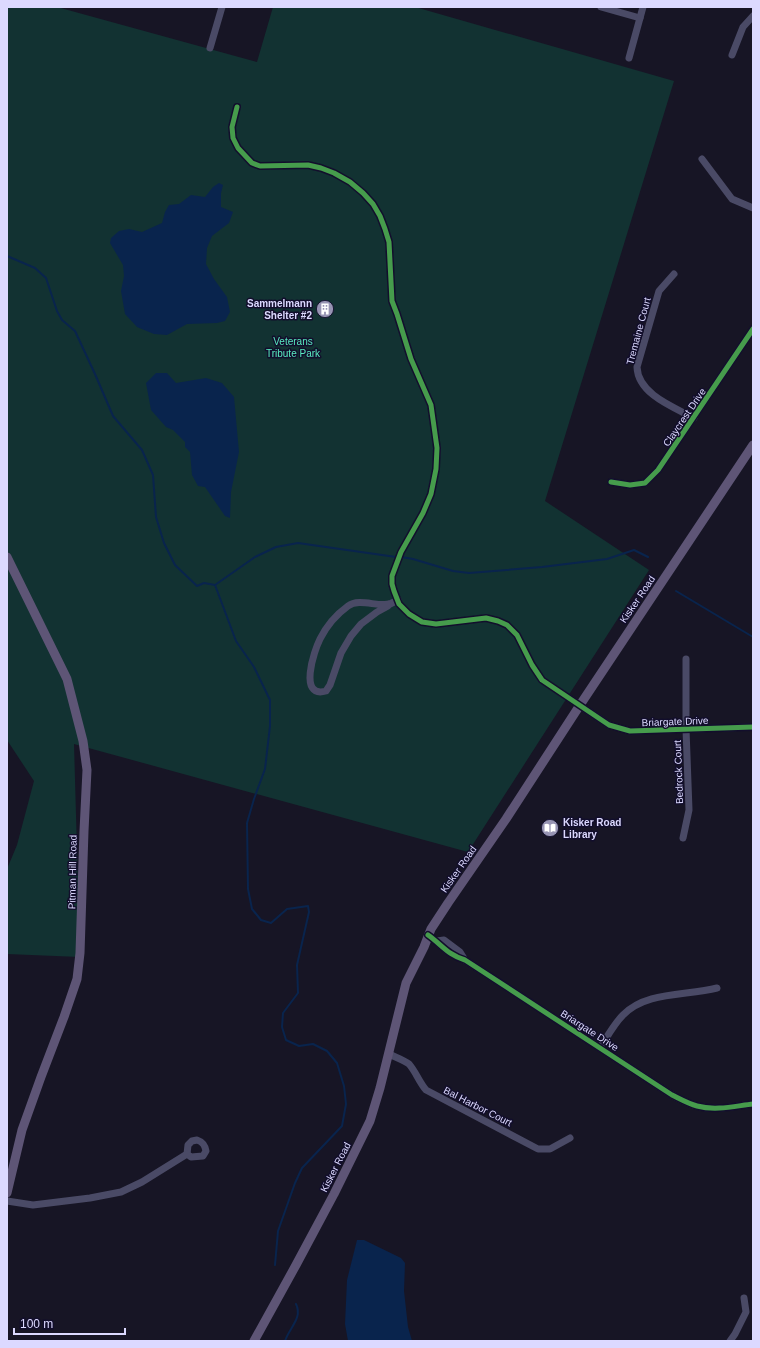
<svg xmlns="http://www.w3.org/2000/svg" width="760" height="1348" font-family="Helvetica,sans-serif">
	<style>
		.green { fill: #123232 }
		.water { fill: #09244d }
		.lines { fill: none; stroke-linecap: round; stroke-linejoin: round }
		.stream { stroke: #09244d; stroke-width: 2 }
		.minor { stroke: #4a4a66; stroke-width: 7 }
		.major { stroke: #5e5576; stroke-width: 9 }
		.cycleway-casing { stroke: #120e2c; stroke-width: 8 }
		.cycleway { stroke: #469c4c; stroke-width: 5 }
		.labels { text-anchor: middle; stroke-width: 3; stroke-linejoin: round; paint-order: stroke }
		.poi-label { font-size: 10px; font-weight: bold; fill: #dcd9ff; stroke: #120e2c; text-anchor: end }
		.street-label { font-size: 10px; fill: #dcd9ff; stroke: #120e2c }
		.park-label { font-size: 10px; fill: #59ebc1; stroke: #120e2c }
	</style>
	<rect width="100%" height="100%" fill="#171525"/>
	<polygon class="green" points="7,7 57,7 257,62 273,7 415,7 674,81 545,501 649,570 468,852 74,744 80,957 7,954 7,869 17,845 34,781 7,740"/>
	<g class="water">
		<polygon points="219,183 223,185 221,193 221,207 233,212 229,223 212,236 207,248 206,264 214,279 227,297 230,312 225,321 217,323 187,324 167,335 154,334 137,327 125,314 121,291 124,276 123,265 110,243 111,238 119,231 129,229 142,232 162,223 165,212 169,205 179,204 191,195 205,197 213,187"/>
		<polygon points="156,373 167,373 176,383 206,378 222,383 234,397 239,452 231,492 230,518 225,516 205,487 198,486 192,475 190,452 185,447 185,442 173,430 166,427 151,410 146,383"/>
		<polygon points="357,1240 364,1240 401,1258 405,1263 404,1291 408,1327 412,1341 348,1341 345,1324 347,1280"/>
	</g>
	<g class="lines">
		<g class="stream">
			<polyline points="7,256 35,268 46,278 57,311 62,320 75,331 95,374 113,416 142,450 153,475 156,517 164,543 175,565 197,586 204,583 215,585 255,557 276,547 298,543 396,557"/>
			<polyline points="401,557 413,559 453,571 469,573 542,567 607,559 634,550 648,557"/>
			<polyline points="215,585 236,641 254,667 270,700 270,726 265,769 254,799 247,823 248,889 252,909 261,920 271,923 287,909 308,906 309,912 297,965 298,993 283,1013 282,1027 286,1040 299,1046 313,1044 327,1051 337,1063 344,1086 346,1104 342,1126 302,1168 295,1183 278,1231 275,1265"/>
			<polyline points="676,591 753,637"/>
			<path d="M285 1341C289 1328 303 1318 296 1304"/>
		</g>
		<g class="minor">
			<polyline points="601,7 640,18"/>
			<polyline points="210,48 222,7"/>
			<polyline points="732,55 743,27 753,16"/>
			<polyline points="629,58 643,7"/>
			<polyline points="237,107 232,127 233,138 238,148 252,163 260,166 308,165 321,168 334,173 350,182 363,193 373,204 380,216 385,229 389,242 392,301 397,314 411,359 431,405 437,448 436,469 431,494 423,513 401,552 392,576 392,584 394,591 399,604 409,614 422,622 436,624 486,618 498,621 507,625 517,635 532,665 542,680 609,725 630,731 753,727"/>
			<polyline points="702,159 732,199 753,208"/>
			<path d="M674 274 659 291 637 367C638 394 673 407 694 418"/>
			<polyline points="611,482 630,485 645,483 658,470 753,329"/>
			<path d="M389 604 388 606 377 612 361 624 351 636 341 653 330 685 326 691C298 699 314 651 320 639 326 627 337 614 348 606 359 598 377 607 390 604 392 603 396 601 398 600"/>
			<polyline points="683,838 689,810 686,729 686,659"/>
			<path d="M428 935C442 945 448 955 465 960L672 1095C680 1099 689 1104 697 1106 716 1111 735 1106 753 1104"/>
			<polyline points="437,941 444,940 460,952 465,960"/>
			<path d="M600 1048C607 1037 614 1024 623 1015 646 991 686 996 717 988"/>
			<path d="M389 1054C395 1057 404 1060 409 1064 416 1072 419 1082 426 1090L538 1149H550L570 1138"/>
			<path d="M197 1140C203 1142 205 1145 206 1151L203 1156 191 1157 187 1154 188 1145 192 1141Z"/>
			<polyline points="7,1201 33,1205 90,1198 121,1192 142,1182 187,1154"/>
			<polyline points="730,1341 735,1334 746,1312 744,1298"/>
		</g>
		<g class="major">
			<polyline points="7,557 67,679 83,741 87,770 84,831 80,953 77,979 64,1017 41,1077 22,1130 7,1193"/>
			<polyline points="254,1341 296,1265 334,1194 370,1121 380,1088 406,983 424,947 431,929 448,903 506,819 580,705 753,445"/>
		</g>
		<defs>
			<g id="cycleway">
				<polyline points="237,107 232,127 233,138 238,148 252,163 260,166 308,165 321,168 334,173 350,182 363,193 373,204 380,216 385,229 389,242 392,301 397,314 411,359 431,405 437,448 436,469 431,494 423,513 401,552 392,576 392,584 394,591 399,604 409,614 422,622 436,624 486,618 498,621 507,625 517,635 532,665 542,680 609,725 630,731 753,727"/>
				<polyline points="611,482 630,485 645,483 658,470 753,329"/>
				<path d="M428 935C442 945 448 955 465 960L672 1095C680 1099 689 1104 697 1106 716 1111 735 1106 753 1104"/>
			</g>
		</defs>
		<use href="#cycleway" class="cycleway-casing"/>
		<use href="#cycleway" class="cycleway"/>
	</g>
	<defs>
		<symbol id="building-disc" viewBox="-11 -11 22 22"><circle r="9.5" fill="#9794b3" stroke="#120e2c"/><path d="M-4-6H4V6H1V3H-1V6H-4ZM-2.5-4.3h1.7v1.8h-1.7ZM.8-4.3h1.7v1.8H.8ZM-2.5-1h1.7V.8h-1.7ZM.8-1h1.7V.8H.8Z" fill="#fff"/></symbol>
		<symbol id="library-disc" viewBox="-11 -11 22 22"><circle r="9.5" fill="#9794b3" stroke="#120e2c"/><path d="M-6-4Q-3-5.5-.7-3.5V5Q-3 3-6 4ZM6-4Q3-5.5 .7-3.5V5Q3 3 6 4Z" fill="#fff"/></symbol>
	</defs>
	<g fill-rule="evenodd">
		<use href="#building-disc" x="315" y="299" width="20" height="20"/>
		<use href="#library-disc" x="540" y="818" width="20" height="20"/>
	</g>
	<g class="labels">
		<g class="poi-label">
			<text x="312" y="307">Sammelmann<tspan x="312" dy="12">Shelter #2</tspan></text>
			<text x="563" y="826" text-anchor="start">Kisker Road<tspan x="563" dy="12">Library</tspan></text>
		</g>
		<g class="street-label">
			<text transform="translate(638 331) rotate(-75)" y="4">Tremaine Court</text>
			<text transform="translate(684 417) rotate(-56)" y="4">Claycrest Drive</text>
			<text transform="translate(637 599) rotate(-56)" y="4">Kisker Road</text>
			<text transform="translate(675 721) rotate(-2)" y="4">Briargate Drive</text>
			<text transform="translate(678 772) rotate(-92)" y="4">Bedrock Court</text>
			<text transform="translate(458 869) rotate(-55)" y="4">Kisker Road</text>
			<text transform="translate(72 872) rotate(-89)" y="4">Pitman Hill Road</text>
			<text transform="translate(590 1030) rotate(33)" y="4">Briargate Drive</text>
			<text transform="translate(478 1106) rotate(27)" y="4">Bal Harbor Court</text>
			<text transform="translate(335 1167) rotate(-63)" y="4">Kisker Road</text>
		</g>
		<g class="park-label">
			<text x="293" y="345">Veterans<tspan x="293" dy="12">Tribute Park</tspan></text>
		</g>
	</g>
	<rect width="760" height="1348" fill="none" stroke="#dcd9ff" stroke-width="16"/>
	<path d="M14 1328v6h111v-6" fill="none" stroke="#dcd9ff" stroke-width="2"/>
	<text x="20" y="1328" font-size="12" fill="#dcd9ff" stroke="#120e2c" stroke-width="3" paint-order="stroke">100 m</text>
</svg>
